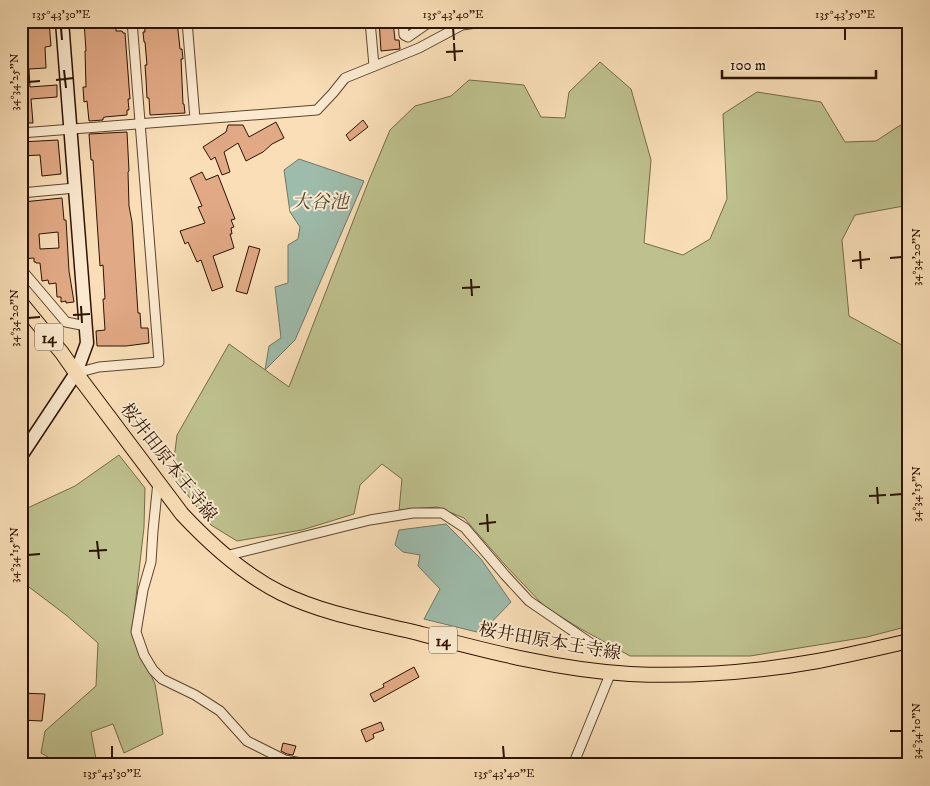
<svg xmlns="http://www.w3.org/2000/svg" width="930" height="786" font-family="'IM FELL DW Pica','Noto Serif JP',serif">
	<style>
		.green { fill: #bec18e; stroke: #756a47 }
		.water { fill: #9ebcac; stroke: #707867 }
		.building { fill: #e1a985; stroke: #2c1300; fill-rule: evenodd }
		.lines { fill: none; stroke-linecap: round; stroke-linejoin: round }
		.street-casing { stroke: #5f462e; stroke-width: 11 }
		.secondary-casing { stroke: #2c1300; stroke-width: 15 }
		.primary-casing { stroke: #2c1300; stroke-width: 16 }
		.street { stroke: #fbead0; stroke-width: 9 }
		.secondary { stroke: #fbead0; stroke-width: 12 }
		.primary { stroke: #f9deb7; stroke-width: 14 }
		.ticks { fill: none; stroke: #2c1300; stroke-width: 2 }
		.labels { text-anchor: middle; stroke-width: 4; stroke-linejoin: round; paint-order: stroke }
		.shield { fill: #fbead0; stroke: #6a543e; stroke-width: 1 }
		.shield-label { font-size: 16px; font-weight: bold; fill: #2c1300 }
		.street-label { font-size: 18px; fill: #2c1300; stroke: #fbead0 }
		.water-label { font-size: 19px; font-style: italic; fill: #544e3c; stroke: #fbead0 }
		.neatline { fill: none; stroke: #2c1300; stroke-width: 2 }
		.ticks-label { font-size: 12px; text-anchor: middle; fill: #2c1300 }
	</style>
	<rect width="100%" height="100%" fill="#f9deb7"/>
	<filter id="stains"><feTurbulence type="fractalNoise" baseFrequency=".004" numOctaves="4"/><feColorMatrix values="0 0 0 0 .2 0 0 0 0 .09 0 0 0 0 .02 0 0 0 .5 -.17"/></filter>
	<radialGradient id="worn" r=".72"><stop offset=".6" stop-color="#630" stop-opacity="0"/><stop offset="1" stop-color="#630" stop-opacity=".3"/></radialGradient>
	<g class="green">
		<polygon points="600,62 631,89 651,160 644,243 683,255 710,239 727,199 723,114 757,92 821,102 845,142 876,141 899,126 909,124 909,205 855,215 842,240 849,316 909,349 909,626 867,637 750,656 630,656 581,629 545,607 506,566 464,518 437,507 399,510 402,479 382,464 360,485 354,514 302,530 237,541 211,525 172,475 177,435 229,344 289,387 369,180 390,130 415,106 451,96 469,80 524,85 541,117 565,118 569,92"/>
		<polygon points="119,455 145,488 144,527 132,633 155,684 163,734 124,753 113,724 91,732 96,759 92,765 54,765 53,760 41,753 45,731 96,686 98,643 66,615 21,581 21,511 75,486"/>
	</g>
	<g class="water">
		<polygon points="299,159 364,181 295,340 265,370 269,346 281,338 275,287 288,283 288,245 298,239 300,227 290,212 284,170"/>
		<polygon points="446,524 481,559 511,602 481,633 424,619 440,589 418,566 420,555 403,552 395,545 399,530"/>
	</g>
	<g class="building">
		<polygon points="21,21 49,21 51,46 45,47 46,68 29,69 30,87 57,85 57,97 31,99 33,123 21,123"/>
		<polygon points="84,21 116,21 116,31 122,31 123,33 125,33 130,99 128,99 129,110 127,110 127,115 105,117 103,118 103,120 89,121 87,101 84,102 83,87 86,87 85,51 86,51"/>
		<polygon points="144,21 177,21 180,49 182,49 183,59 181,59 183,104 184,104 185,113 150,115 149,98 147,98 146,79 145,65 147,65 145,42 144,42 143,32 145,32"/>
		<polygon points="379,21 393,21 395,40 399,40 400,49 381,51"/>
		<polygon points="363,120 368,127 350,141 346,135"/>
		<polygon points="276,122 284,138 272,144 263,152 246,161 238,143 224,152 230,172 222,175 215,157 211,160 203,147 226,132 228,125 243,125 249,137"/>
		<polygon points="127,132 129,171 128,172 129,206 132,222 138,313 140,313 141,328 148,328 149,343 126,346 97,346 96,331 105,330 103,299 105,299 103,265 100,266 93,160 91,160 89,134"/>
		<polygon points="58,140 61,174 42,176 40,155 21,156 21,142"/>
		<polygon points="202,172 206,180 218,175 235,219 231,220 234,227 231,228 232,234 230,234 234,248 213,256 223,287 212,291 201,260 197,262 188,242 185,244 180,231 205,223 198,207 202,206 190,178"/>
		<path d="M62 198 64 220H66L69 271 74 302 66 303V301L61 302V297H57L56 283 49 284 48 280 42 281 40 263H36V262H34V258L23 259 21 238V224L25 223 23 202ZM58 232 59 248 40 249 39 234Z"/>
		<polygon points="249,246 260,249 247,294 236,291"/>
		<polygon points="414,667 419,677 374,702 370,694 384,687 383,684"/>
		<polygon points="21,693 45,694 42,721 21,720"/>
		<polygon points="381,722 384,730 373,734 374,738 366,742 361,730"/>
		<polygon points="283,743 296,746 293,755 287,754 281,751"/>
	</g>
	<g class="lines">
		<defs>
			<g id="street">
				<polyline points="187,21 195,119"/>
				<polyline points="370,21 374,66"/>
				<polyline points="403,21 404,35 408,37 431,21"/>
				<polyline points="21,133 317,110 333,93 345,78 419,48 462,25 491,21"/>
				<polyline points="21,193 75,188"/>
				<polyline points="21,269 66,322 86,326"/>
				<polyline points="76,373 99,367 159,362 132,21"/>
				<polyline points="158,482 153,531 151,562 143,590 136,632 144,655 153,670 162,679 195,695 220,711 247,741 285,760 312,765"/>
				<polyline points="225,556 370,520 413,513 442,513 465,528 505,575 529,601 605,653"/>
				<polyline points="573,765 611,672"/>
			</g>
			<polyline id="secondary" points="21,456 76,373 87,343 62,21"/>
			<path id="primary" d="M21 303 62 353 76 373 182 514C211 545 243 574 281 593 324 614 372 622 418 633 487 651 558 670 630 674 693 677 756 672 818 661 849 655 879 648 909 641"/>
		</defs>
		<use href="#street" class="street-casing"/>
		<use href="#secondary" class="secondary-casing"/>
		<use href="#primary" class="primary-casing"/>
		<use href="#street" class="street"/>
		<use href="#secondary" class="secondary"/>
		<use href="#primary" class="primary"/>
	</g>
	<path class="ticks" d="M61 28 62 40M453 28 454 40M845 28V40M454 43 455 61M446 52 463 51M64 70 66 88M56 80 74 78M28 82 40 81M860 251 861 269M890 258 902 257M852 261 870 259M471 279 472 296M462 288 480 287M81 306 82 323M73 315 90 314M28 318 40 317M877 487 878 504M890 495 902 494M869 496 886 495M487 514 488 532M479 524 496 522M97 541 99 559M89 551 107 550M28 555 40 554M890 731H902M112 746V758M503 746 504 758"/>
	<g class="labels">
		<g class="shield">
			<rect x="35" y="323.5" width="28" height="27" rx="4"/>
			<rect x="429" y="626.5" width="28" height="27" rx="4"/>
		</g>
		<g class="shield-label">
			<text x="49" y="343">14</text>
			<text x="443" y="646">14</text>
		</g>
		<g class="street-label">
			<text transform="translate(169 462) rotate(52)" y="6">桜井田原本王寺線</text>
			<text transform="translate(550 641) rotate(10)" y="6">桜井田原本王寺線</text>
		</g>
		<g class="water-label">
			<text x="320" y="208">大谷池</text>
		</g>
	</g>
	<rect width="930" height="786" fill="none" stroke="#f9deb7" stroke-width="55"/>
	<path d="M722 70v8h154v-8" fill="none" stroke="#2c1300" stroke-width="2.5"/>
	<text x="730" y="70" font-size="15" fill="#2c1300" stroke="#fbead0" stroke-width="4" paint-order="stroke">100 m</text>
	<rect x="28" y="28" width="874" height="730" class="neatline"/>
	<g class="ticks-label">
		<text x="61" y="18">135°43'30"E</text>
		<text x="453" y="18">135°43'40"E</text>
		<text x="845" y="18">135°43'50"E</text>
		<text transform="translate(14 82) rotate(-90)" y="4">34°34'25"N</text>
		<text transform="translate(916 257) rotate(-90)" y="4">34°34'20"N</text>
		<text transform="translate(14 318) rotate(-90)" y="4">34°34'20"N</text>
		<text transform="translate(916 494) rotate(-90)" y="4">34°34'15"N</text>
		<text transform="translate(14 555) rotate(-90)" y="4">34°34'15"N</text>
		<text transform="translate(916 731) rotate(-90)" y="4">34°34'10"N</text>
		<text x="112" y="777">135°43'30"E</text>
		<text x="504" y="777">135°43'40"E</text>
	</g>
	<rect width="100%" height="100%" filter="url(#stains)"/>
	<rect width="100%" height="100%" fill="url(#worn)"/>
</svg>
